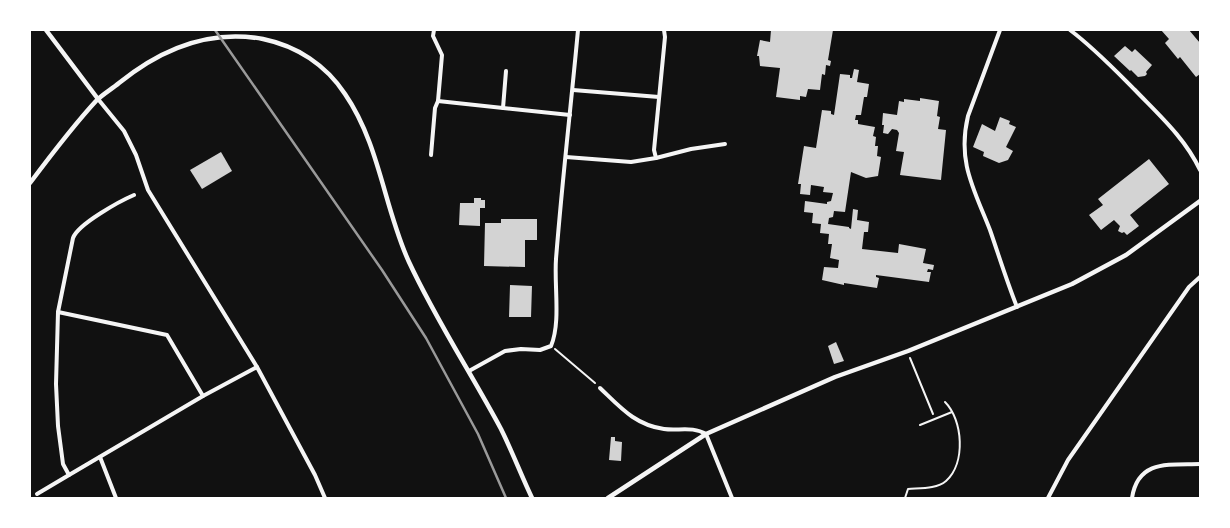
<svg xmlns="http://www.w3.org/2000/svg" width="1230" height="528" font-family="Helvetica,sans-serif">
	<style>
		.building { fill: #d3d3d3 }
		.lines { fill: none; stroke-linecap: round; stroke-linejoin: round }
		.path { stroke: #f5f5f5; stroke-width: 2 }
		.service { stroke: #f5f5f5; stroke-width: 2 }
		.minor { stroke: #f5f5f5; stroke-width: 4 }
		.tertiary { stroke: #f5f5f5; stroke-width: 4.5 }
		.rail { stroke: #9a9a9a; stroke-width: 2.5 }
	</style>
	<rect width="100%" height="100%" fill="#111"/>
	<g class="building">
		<polygon points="771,30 833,30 828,60 831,61 830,66 826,65 825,75 822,74 820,90 808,89 806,97 800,96 800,100 776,97 780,68 760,66 759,56 757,56 760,40 770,42"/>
		<polygon points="1161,30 1189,30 1200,43 1200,74 1196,77 1180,57 1178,59 1165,43 1169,39"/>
		<polygon points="1125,46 1132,52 1135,49 1152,65 1146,72 1147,74 1145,76 1138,77 1131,70 1130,71 1114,56"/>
		<polygon points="854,69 859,70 857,82 869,84 867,97 864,97 861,115 856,115 855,120 858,120 858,124 875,127 873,136 876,137 875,146 878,146 877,156 881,157 878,176 866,178 851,172 845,212 834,211 833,217 829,218 828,224 849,227 849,228 851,229 853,209 858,210 857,220 869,222 868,232 864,232 862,249 898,253 899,244 926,249 923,263 934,265 933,270 928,269 927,272 931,272 929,282 876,275 876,277 879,278 877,288 844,283 844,285 822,280 824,267 838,268 839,260 830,258 832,244 828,244 829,234 820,233 821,224 812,223 813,213 804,212 805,201 827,204 827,202 831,201 833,193 823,192 824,187 811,185 810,195 800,194 801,184 798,184 804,146 816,148 822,110 831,111 831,114 834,115 840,74 850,75 850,78 852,78"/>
		<polygon points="920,98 939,101 937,116 940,117 938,129 946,130 941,180 900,175 904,152 896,151 899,133 897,130 892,129 888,134 883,133 884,125 882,125 883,113 897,115 899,101 904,102 904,99 920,101"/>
		<polygon points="1000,117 1010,121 1009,124 1016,127 1006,147 1013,151 1008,160 999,163 983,156 984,152 973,147 982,124 995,131"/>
		<polygon points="221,152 232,171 202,189 190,170"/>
		<polygon points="1149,159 1169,184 1130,215 1139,226 1127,235 1124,232 1122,233 1118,231 1120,226 1114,220 1101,230 1089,215 1103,205 1098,199"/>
		<polygon points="474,198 481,198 481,200 485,200 485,208 480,208 480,226 459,225 460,203 474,203"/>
		<polygon points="501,219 537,219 537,240 525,240 525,267 484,266 485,223 501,223"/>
		<polygon points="510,285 532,286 531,317 509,317"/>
		<polygon points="836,342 844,361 834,364 828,346"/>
		<polygon points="611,437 615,437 615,441 622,442 621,461 609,460"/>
	</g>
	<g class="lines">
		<g class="path">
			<polyline points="555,349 595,383"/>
			<polyline points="910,358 933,414"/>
		</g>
		<g class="service">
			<polyline points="920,425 952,412"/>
			<path d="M905 498 908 489C920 488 937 489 946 481 966 463 963 420 945 402"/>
		</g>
		<g class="minor">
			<polyline points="434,30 433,36 442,55 438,101 570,115"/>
			<path d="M1000 30 968 116C957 162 974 189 990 230 999 256 1007 282 1017 307"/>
			<path d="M1070 30C1094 48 1114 69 1135 90 1159 115 1185 138 1200 170"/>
			<polyline points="573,90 659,97"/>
			<polyline points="98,99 124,131 136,155 148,190 257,367 315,475 325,498"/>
			<polyline points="503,108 506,71"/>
			<polyline points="431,155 435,108 438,101"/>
			<polyline points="566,157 631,162 656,158 654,150 665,37 664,30"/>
			<polyline points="656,158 691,149 725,144"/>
			<path d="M134 195C120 201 78 224 73 238L58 312 56 384 58 426 63 464 69 475 203 396 257 367"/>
			<polyline points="58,312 167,335 203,396"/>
			<path d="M469 371 505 351 521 349 540 350 551 346C561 322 554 286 556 259 562 182 571 106 578 30"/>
			<path d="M600 388C620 407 635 425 664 429 678 431 693 426 706 434L732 498"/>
			<polyline points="100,457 116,498"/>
			<polyline points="37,494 69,475"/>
			<polyline points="1048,498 1068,460 1189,287 1200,277"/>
			<path d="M1132 498C1138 459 1170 465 1200 464"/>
		</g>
		<g class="tertiary">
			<polyline points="46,30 98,99"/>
			<path d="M30 183C51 155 72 127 96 101 103 94 112 89 119 83 161 49 209 29 263 39 297 46 326 65 345 94 380 145 384 208 409 262 436 320 471 373 501 429 512 451 521 475 532 498"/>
			<polyline points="608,498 706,434 835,377 908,351 1072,284 1126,255 1200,201"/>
		</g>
		<polyline class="rail" points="215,30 382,270 426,338 478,434 506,498"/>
	</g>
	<rect width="1230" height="528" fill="none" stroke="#ffffff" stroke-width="62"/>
</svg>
